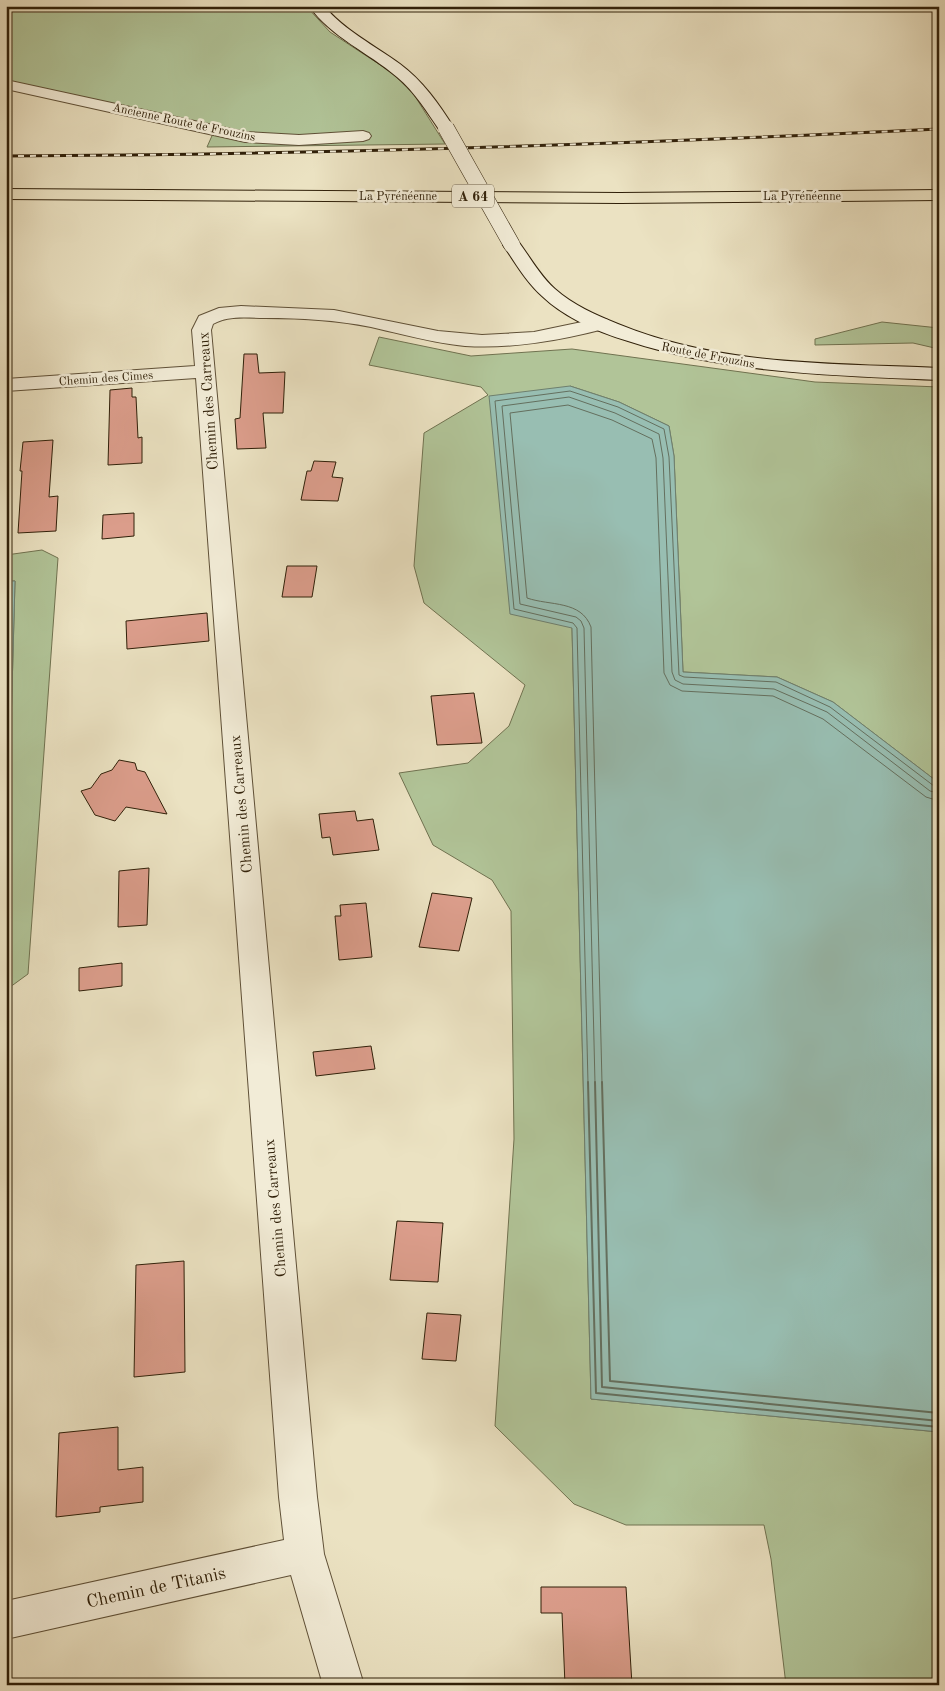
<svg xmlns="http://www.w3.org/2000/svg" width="945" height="1691" font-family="'Old Standard TT',serif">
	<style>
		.green { fill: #b1c498; stroke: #707250 }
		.water { fill: #98beb2; stroke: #6e7f6e }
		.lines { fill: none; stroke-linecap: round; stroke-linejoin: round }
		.shore-far1 { stroke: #646f5e; stroke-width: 1 }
		.shore { stroke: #646f5e; stroke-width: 2 }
		.building { fill: #db9d8b; stroke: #302009 }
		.minor-casing { stroke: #5f5037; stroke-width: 2 }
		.secondary-casing { stroke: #302009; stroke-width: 2 }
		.motorway-casing { stroke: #302009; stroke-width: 2 }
		.minor { fill: #f2ecd7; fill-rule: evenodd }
		.secondary { fill: #f2ecd7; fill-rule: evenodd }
		.motorway { fill: #ebe2c2; fill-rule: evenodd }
		.rail-casing { stroke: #302009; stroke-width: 3 }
		.rail { stroke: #f2ecd7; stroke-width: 2; stroke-dasharray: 6; stroke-linecap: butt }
		.secondary-bridge-casing { stroke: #302009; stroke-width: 17; stroke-linecap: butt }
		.secondary-bridge { stroke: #f2ecd7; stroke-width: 16 }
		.labels { text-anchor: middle; stroke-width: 5; stroke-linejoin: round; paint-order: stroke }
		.far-street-label { font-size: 12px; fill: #302009; stroke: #f2ecd7 }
		.shield { fill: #f2ecd7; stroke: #6a5d47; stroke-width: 1 }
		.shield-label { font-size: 14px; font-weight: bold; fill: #302009 }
		.street-label { font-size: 15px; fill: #302009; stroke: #f2ecd7 }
		.near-street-label { font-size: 18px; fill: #302009; stroke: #f2ecd7 }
	</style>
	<rect width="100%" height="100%" fill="#ebe2c2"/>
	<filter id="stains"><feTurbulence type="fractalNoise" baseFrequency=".004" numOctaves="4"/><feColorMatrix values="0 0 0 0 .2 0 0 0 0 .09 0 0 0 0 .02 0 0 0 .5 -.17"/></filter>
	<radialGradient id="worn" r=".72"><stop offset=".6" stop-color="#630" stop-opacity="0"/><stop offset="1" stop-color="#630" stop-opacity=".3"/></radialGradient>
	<g class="green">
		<polygon points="6,6 306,6 330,32 391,72 413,93 445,144 207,147 215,129 6,81"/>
		<polygon points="882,322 939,328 939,349 913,343 815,345 815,339"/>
		<polygon points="379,337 471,356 572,349 815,382 939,387 939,783 833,702 777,677 683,672 674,456 669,426 619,402 570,386 572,628 591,1399 939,1432 939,1685 786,1685 771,1559 764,1525 626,1525 574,1504 495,1426 514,1139 511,911 492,880 433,845 399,773 468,763 509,726 525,685 424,603 414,566 424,433 488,395 481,387 369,365"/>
		<polygon points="42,550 58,558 28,974 6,990 6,908 15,581 6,581 6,555"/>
	</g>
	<g class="water">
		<polygon points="570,386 619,402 669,426 674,456 683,672 777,677 833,702 939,783 939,1432 591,1399 572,628 510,614 489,396"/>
		<polygon points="6,581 15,581 6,908"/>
	</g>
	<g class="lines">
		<g class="shore-far1">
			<polyline points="6,586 9,589 6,712"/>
			<polyline points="588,1083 577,628 573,623 514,609 495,401 570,391 618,407 664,429 669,457 679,675 684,677 776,682 830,707 934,786 939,787"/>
			<polyline points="595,1083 584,628 581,621 576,617 520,604 502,406 569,397 615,413 659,434 663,458 672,672 675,680 683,684 774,689 827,712 930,791 939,793"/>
			<path d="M602 1083 591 627C581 600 550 606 527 598L510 413 568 405 612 420 652 439 656 458 664 673 670 685 682 691 773 696 823 719 926 797 939 801"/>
		</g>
		<g class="shore">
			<polyline points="588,1082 596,1393 939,1427"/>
			<polyline points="595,1082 602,1387 939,1421"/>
			<polyline points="602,1082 610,1381 939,1413"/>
		</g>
	</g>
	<g class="building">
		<polygon points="244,354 257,354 259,373 285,372 283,413 263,413 266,448 237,449 235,419 240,418"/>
		<polygon points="132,388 132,397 136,397 138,438 142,437 142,463 108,465 110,390"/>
		<polygon points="53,440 49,497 58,496 56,531 18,533 22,471 20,471 23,442"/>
		<polygon points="314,461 336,462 332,477 343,478 338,501 301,500 307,471 311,471"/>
		<polygon points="134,513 134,536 102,539 103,515"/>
		<polygon points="287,566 317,566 312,597 282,597"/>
		<polygon points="207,613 209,641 127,649 126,621"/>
		<polygon points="474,693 482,743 437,745 431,696"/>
		<polygon points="119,760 135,763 137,770 145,772 167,814 126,807 115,821 95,815 81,791 91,788 101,774 112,770"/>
		<polygon points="355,811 357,821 373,819 379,850 333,855 330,837 322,838 319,814"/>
		<polygon points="149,868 147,925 118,927 119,871"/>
		<polygon points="432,893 472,898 459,951 419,947"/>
		<polygon points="366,903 372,957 339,960 335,916 341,916 340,905"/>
		<polygon points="122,963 122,986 79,991 79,968"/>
		<polygon points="371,1046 375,1069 316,1076 313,1052"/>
		<polygon points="397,1221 443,1223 438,1282 390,1280"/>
		<polygon points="184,1261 185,1372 134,1377 136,1265"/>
		<polygon points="427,1313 461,1315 456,1361 422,1359"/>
		<polygon points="118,1427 118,1470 143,1467 143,1502 100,1507 100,1512 56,1517 59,1433"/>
		<polygon points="541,1587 626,1587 632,1685 565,1685 562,1613 541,1613"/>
	</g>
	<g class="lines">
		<defs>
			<g id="minor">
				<polygon points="6,80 245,132 299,135 363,131 369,133 371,136 369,139 363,141 299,145 245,142 6,89"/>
				<path d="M241 306 334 310 438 331 482 335 534 332 601 318 608 320 611 324 608 328C561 340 514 349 465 346 433 343 402 334 371 327 336 320 301 318 265 318 247 318 229 315 213 324L211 330 317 1497 324 1554 364 1685H323L291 1575 6 1639V1601L284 1540 279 1497 196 378 6 391V379L195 366 192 330 199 316 219 308Z"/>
			</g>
			<g id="secondary">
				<path d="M309 6H324C345 31 374 45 400 64 423 81 439 104 454 128L452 131H440C427 112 415 92 397 77 368 52 332 38 309 6Z"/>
				<path d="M512 240 518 241C530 257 540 276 555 289 573 305 596 315 618 324 719 366 831 363 939 368V380C834 375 729 374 628 341 598 332 565 318 542 296 526 282 515 262 503 245L506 241Z"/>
			</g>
			<polygon id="motorway" points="6,189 620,193 939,190 939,200 620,203 6,199"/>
		</defs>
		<use href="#minor" class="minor-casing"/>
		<use href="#secondary" class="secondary-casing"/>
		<use href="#motorway" class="motorway-casing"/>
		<use href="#minor" class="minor"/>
		<use href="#secondary" class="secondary"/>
		<use href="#motorway" class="motorway"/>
		<defs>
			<path id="rail" d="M6 156C317 155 628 144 939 129"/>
		</defs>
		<use href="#rail" class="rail-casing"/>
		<use href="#rail" class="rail"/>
		<defs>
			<polyline id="secondary-bridge" points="446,128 512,245"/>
		</defs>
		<use href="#secondary-bridge" class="secondary-bridge-casing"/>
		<use href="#secondary-bridge" class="secondary-bridge"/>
	</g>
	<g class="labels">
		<g class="far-street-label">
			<text transform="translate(184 122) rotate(12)" y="4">Ancienne Route de Frouzins</text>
			<text x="398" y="200">La Pyrénéenne</text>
			<text x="802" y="200">La Pyrénéenne</text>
			<text transform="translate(708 355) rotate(11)" y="4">Route de Frouzins</text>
			<text transform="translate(106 378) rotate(-4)" y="4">Chemin des Cimes</text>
		</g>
		<rect class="shield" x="452" y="184.5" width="42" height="23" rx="4"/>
		<g class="shield-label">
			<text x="473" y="201">A 64</text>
		</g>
		<g class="street-label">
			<text transform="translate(208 401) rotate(-94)" y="5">Chemin des Carreaux</text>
			<text transform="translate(241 804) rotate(-95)" y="5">Chemin des Carreaux</text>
			<text transform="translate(275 1208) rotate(-95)" y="5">Chemin des Carreaux</text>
		</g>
		<g class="near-street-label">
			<text transform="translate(156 1587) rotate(-12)" y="6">Chemin de Titanis</text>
		</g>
	</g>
	<rect width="945" height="1691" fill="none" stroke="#ebe2c2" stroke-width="25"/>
	<rect x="8" y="8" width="930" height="1676" fill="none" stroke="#302009" stroke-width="2.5"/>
	<rect x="12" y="12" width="920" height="1666" fill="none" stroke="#302009"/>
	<rect width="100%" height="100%" filter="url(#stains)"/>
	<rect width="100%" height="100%" fill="url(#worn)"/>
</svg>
